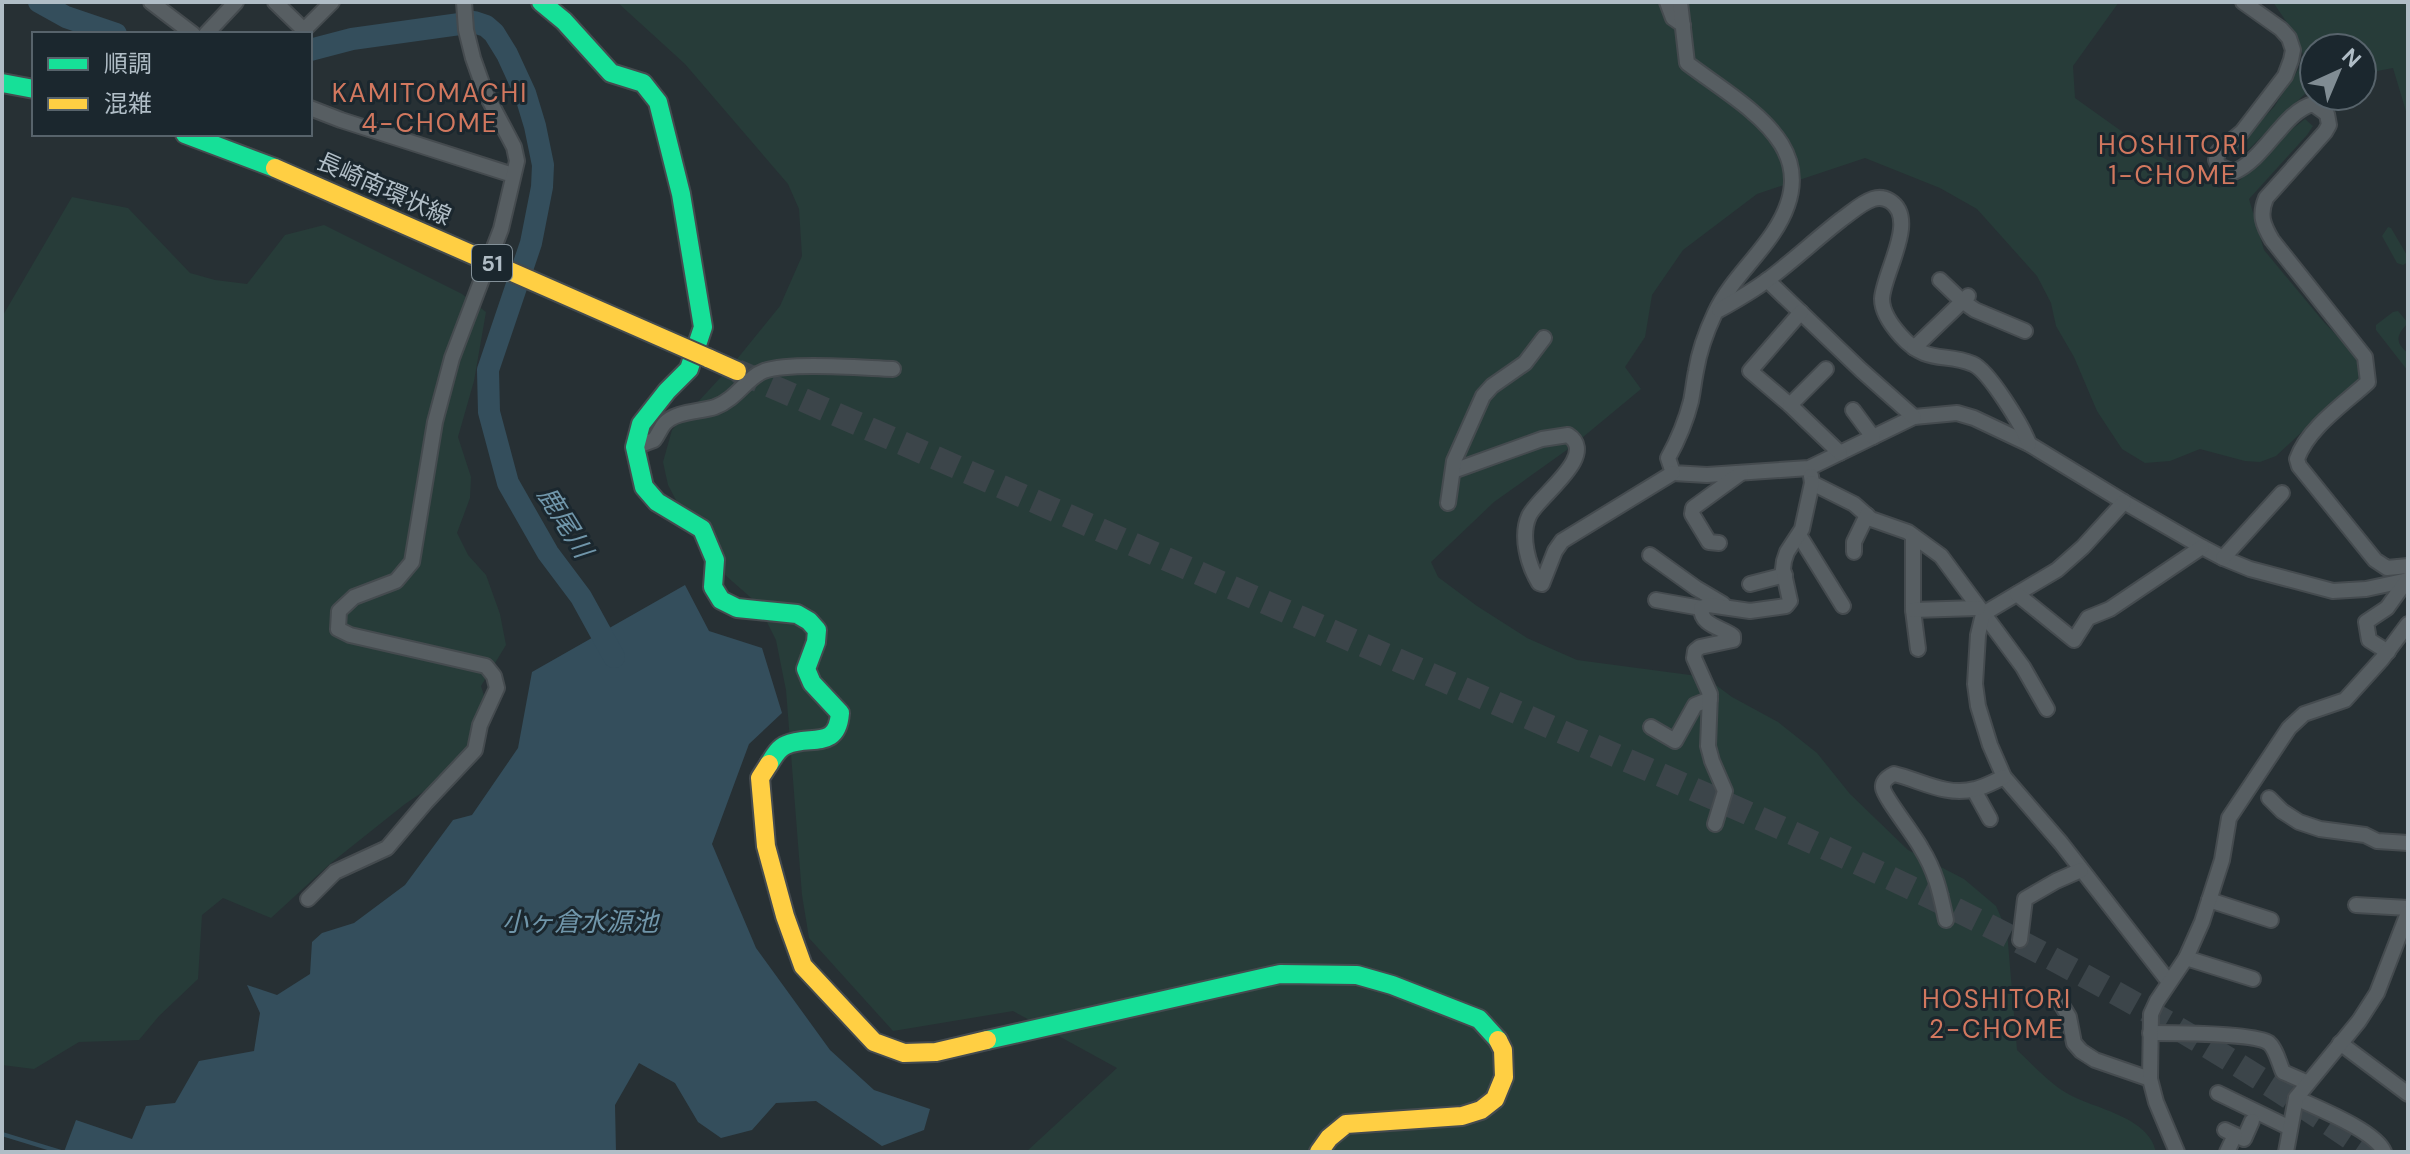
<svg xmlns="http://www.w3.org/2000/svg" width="2410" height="1154" font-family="'DM Sans','Noto Sans JP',sans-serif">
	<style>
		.green { fill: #273c39 }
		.water { fill: #344e5c }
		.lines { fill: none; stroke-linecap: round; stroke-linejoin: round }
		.stream { stroke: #344e5c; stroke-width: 4 }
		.river { stroke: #344e5c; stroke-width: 22 }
		.highway-tunnel { stroke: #3c454a; stroke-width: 24; stroke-dasharray: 24 12; stroke-linecap: butt }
		.street-casing { stroke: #454b4f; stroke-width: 18 }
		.fast-casing { stroke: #454b4f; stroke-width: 22 }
		.slow-casing { stroke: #454b4f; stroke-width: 22 }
		.street { stroke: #575e62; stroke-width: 14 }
		.fast { stroke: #16e098; stroke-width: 18 }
		.slow { stroke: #ffcf43; stroke-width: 18 }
		.slow-bridge-casing { stroke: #444b4f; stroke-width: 22; stroke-linecap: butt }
		.slow-bridge { stroke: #ffcf43; stroke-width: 18 }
		.labels { text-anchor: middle; stroke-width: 6; stroke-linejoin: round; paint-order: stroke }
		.shield { fill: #1b272e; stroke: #839098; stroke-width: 2 }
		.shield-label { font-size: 22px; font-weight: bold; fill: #b0bdc6 }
		.street-label { font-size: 24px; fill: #b0bdc6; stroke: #1b272e }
		.neighbourhood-label { font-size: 26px; letter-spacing: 2px; fill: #d2785f; stroke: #1b272e }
		.water-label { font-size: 26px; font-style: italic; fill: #7096aa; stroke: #1b272e }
	</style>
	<rect width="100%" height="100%" fill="#273034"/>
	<g class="green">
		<path d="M617 2H2119L2073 66 2075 98 2145 148 2219 188 2240 180 2282 137 2305 119 2313 126 2307 135 2249 199 2264 250 2323 321 2355 355 2359 369 2358 384 2338 398 2276 456 2260 462 2245 461 2200 449 2170 461 2145 463 2122 449 2097 411 2074 357 2056 326 2051 303 2037 276 1977 209 1940 188 1865 158 1757 194 1683 250 1652 295 1645 337 1625 367 1641 389 1571 447 1494 502 1431 562 1438 577 1477 606 1527 638 1577 660 1705 677 1732 697 1778 722 1817 753 1850 794 1908 850 1964 879 1996 906 2007 931 2017 1050C2032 1064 2052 1086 2070 1095 2096 1109 2149 1117 2156 1152H1026L1117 1068 1013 1011 893 1031 809 938 802 895 786 690 776 640 758 604 707 559 668 485 663 462 672 430 733 364 780 306 802 256 799 209 788 184 685 64Z"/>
		<polygon points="2273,2 2408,2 2408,118 2393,68 2362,74 2362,48 2314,48 2314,85 2246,152 2237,153 2237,145 2274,107 2305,59 2294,33"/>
		<polygon points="72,197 128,208 190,273 215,280 247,284 285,235 324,225 462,294 486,312 474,381 458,437 471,477 470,498 457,533 468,555 486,575 500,614 506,645 481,686 489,711 454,771 405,804 331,863 271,918 223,898 202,915 198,979 159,1016 139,1040 79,1042 34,1069 2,1065 2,317"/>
		<polygon points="2388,227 2391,228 2408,257 2408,262 2403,265 2397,263 2382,236"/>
		<path d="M2398 311 2408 323C2397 334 2394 342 2408 353V371L2376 330V325L2393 312Z"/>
	</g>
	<polygon class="water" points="685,585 709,631 762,648 782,713 749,744 712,844 756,948 830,1050 874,1090 930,1109 924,1130 882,1146 816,1101 776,1103 752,1130 721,1138 698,1122 675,1083 639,1063 615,1105 616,1152 64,1152 76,1120 132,1139 146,1106 175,1103 199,1061 254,1051 260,1013 247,985 277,995 310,974 312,942 322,933 354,923 405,885 453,820 472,815 518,748 532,672"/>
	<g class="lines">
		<polyline class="stream" points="2,1134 61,1152"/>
		<g class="river">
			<polyline points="39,2 66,17 116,34"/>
			<polyline points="310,50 352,39 474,22 486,26 494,33 507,54 525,93 535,126 543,165 542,187 531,243 488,370 489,412 508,483 548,553 581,597 614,657"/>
		</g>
		<path class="highway-tunnel" d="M737 371C996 484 1255 598 1514 711 1708 796 1906 878 2092 980 2188 1032 2281 1090 2371 1152"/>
		<defs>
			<g id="street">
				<polyline points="151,2 193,34"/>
				<polyline points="275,2 304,30 332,2"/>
				<polyline points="1667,2 1673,18 1683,25"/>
				<path d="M1680 2 1687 63C1746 108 1830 148 1773 233 1755 260 1729 283 1715 313 1707 330 1699 352 1696 371 1694 381 1693 391 1691 401 1686 421 1678 440 1668 458L1673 473 1707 475 1809 468 1914 417 1957 413 1974 418 2029 444 2124 502 2202 547 2223 558 2250 569 2333 591 2366 589 2408 580"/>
				<path d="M2243 2 2281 29 2289 38 2293 50 2291 60 2285 76 2242 132 2218 152 2216 160 2219 166 2234 172C2265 159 2284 111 2313 104L2327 114 2329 125 2325 132 2266 198C2259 215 2263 225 2272 240L2365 357 2368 382C2344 404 2308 428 2297 459L2299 466 2375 560 2387 568 2408 566"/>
				<polyline points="206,34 236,2"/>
				<polyline points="310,108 341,120 513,175"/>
				<polyline points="1767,280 1861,370 1914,417"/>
				<polyline points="1940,280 1962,301 1975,310 2025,331"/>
				<path d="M1719 310C1735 301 1751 292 1766 281 1792 262 1816 239 1842 219 1852 212 1861 203 1873 199 1879 197 1885 198 1890 201 1919 219 1883 273 1882 299 1882 313 1892 326 1901 336 1927 365 1945 352 1973 364 1989 371 2023 427 2029 444"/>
				<polyline points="1801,312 1750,371 1790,405 1840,453"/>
				<polyline points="1914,348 1968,296"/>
				<polyline points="1790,405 1826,369"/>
				<polyline points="1853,410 1873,437"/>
				<path d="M635 447 654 440C658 435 660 429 664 424 675 411 700 412 715 407 737 399 747 377 764 371 791 362 862 368 893 369"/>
				<path d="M1453 471 1542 439 1568 435C1600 455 1537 497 1529 516 1520 536 1528 565 1539 583L1542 584 1555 551 1562 541 1673 473"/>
				<polyline points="1811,476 1812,483 1854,504 1871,519 1908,532 1941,556 2023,667 2047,709"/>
				<polyline points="2124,502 2083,547 2057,570 1983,614 1978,635 1975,684 1978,706 1990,745 2004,777 2061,843 2169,982"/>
				<polyline points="1448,503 1454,461 1483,396 1492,386 1525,363 1544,338"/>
				<polyline points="1799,535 1843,606"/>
				<polyline points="1913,536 1913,610 1918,649"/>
				<polyline points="1719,543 1709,542 1692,514 1693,508 1741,473"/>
				<polyline points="1854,552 1854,542 1867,515"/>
				<polyline points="1650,555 1696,588 1723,604"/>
				<polyline points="2223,558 2282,493"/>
				<polyline points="1750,584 1785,575"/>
				<polyline points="2017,594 2074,640 2088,618 2110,609 2202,547"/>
				<polyline points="1656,600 1701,608"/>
				<polyline points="1913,610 1978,608"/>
				<polyline points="2388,652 2369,640 2366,622 2387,608 2407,580"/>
				<polyline points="1651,727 1675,741 1695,705 1710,699"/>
				<polyline points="1974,790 1990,819"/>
				<polyline points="2269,798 2282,811 2299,822 2320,829 2365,835 2377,841 2408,843"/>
				<path d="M1715 824 1725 791 1712 761 1708 746 1710 694 1694 658 1695 651 1700 647 1733 640V636C1721 627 1701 626 1701 608L1709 605 1750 611 1786 606 1790 601 1783 569 1784 561 1787 552 1802 529 1812 483"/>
				<polyline points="308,899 335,872 387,848 426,802 475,750 480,725 497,688 494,676 486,666 350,635 338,629 339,611 354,597 396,581 412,562 435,422 452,358 501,229 517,161 514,147 485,92 473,58 466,30 464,2"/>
				<polyline points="2209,900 2271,920"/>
				<polyline points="2356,905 2408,908"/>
				<path d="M1946 920C1940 892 1936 872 1921 848 1915 836 1884 797 1883 788 1882 781 1888 777 1894 774 1920 780 1947 797 1975 789 1985 787 1995 781 2004 777"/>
				<polyline points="2020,940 2025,899 2056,881 2081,870"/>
				<polyline points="2186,958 2253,979"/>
				<polyline points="2060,1002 2069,1017 2074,1043 2081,1051 2095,1060 2150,1079"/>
				<path d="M2150 1033C2171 1033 2256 1033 2269 1043 2276 1049 2279 1063 2283 1072L2308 1083"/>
				<polyline points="2340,1043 2408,1094"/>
				<polyline points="2218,1093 2290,1128"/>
				<path d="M2296 1098C2317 1108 2376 1131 2384 1152"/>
				<polyline points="2225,1130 2244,1139 2252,1121"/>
				<polyline points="2177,1152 2156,1102 2150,1079 2151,1014 2157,1001 2186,958 2202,922 2222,860 2229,818 2289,728 2304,714 2345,700 2382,659 2408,624"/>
				<polyline points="2227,1152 2235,1135"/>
				<polyline points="2286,1152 2296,1098 2359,1021 2377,993 2408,913"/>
			</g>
			<g id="fast">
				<path d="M541 2 564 21 611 73 643 83 658 102 681 194 703 327 689 369 667 391 641 424 635 447 644 487 657 502 702 529 715 560 713 587 721 600 737 608 797 614 809 621 817 630 816 642 806 669 812 683 840 713C837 751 810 734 786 745 778 748 773 758 769 764"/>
				<polyline points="2,83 34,89"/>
				<polyline points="185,134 275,168"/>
				<polyline points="987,1040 1280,974 1357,975 1392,985 1479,1019 1498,1040"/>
			</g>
			<g id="slow">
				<polyline points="708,358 737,371"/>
				<polyline points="769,764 760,778 766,846 785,916 803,966 874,1042 904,1053 936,1052 987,1040"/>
				<polyline points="1319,1152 1329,1138 1346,1124 1462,1116 1481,1110 1495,1099 1504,1077 1503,1050 1498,1040"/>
			</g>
		</defs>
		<use href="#street" class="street-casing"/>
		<use href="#fast" class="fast-casing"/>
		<use href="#slow" class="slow-casing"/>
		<use href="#street" class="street"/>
		<use href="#fast" class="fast"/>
		<use href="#slow" class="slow"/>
		<defs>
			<polyline id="slow-bridge" points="275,168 708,358"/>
		</defs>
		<use href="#slow-bridge" class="slow-bridge-casing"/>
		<use href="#slow-bridge" class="slow-bridge"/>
	</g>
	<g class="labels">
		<rect class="shield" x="472" y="245" width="40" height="36" rx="6"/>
		<g class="shield-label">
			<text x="492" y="271">51</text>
		</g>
		<g class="street-label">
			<text transform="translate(384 189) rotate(24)" y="8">長崎南環状線</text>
		</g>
		<g class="neighbourhood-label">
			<text x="430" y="102">KAMITOMACHI<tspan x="430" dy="30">4-CHOME</tspan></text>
			<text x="2173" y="154">HOSHITORI<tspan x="2173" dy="30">1-CHOME</tspan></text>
			<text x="1997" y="1008">HOSHITORI<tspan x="1997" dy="30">2-CHOME</tspan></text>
		</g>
		<g class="water-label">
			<text transform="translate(565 522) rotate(58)" y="9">鹿尾川</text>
			<text x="580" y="931">小ヶ倉水源池</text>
		</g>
	</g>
	<rect width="2410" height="1154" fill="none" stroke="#b0bdc6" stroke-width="8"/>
	<rect x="32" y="32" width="280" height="104" fill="#1b272e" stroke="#57636b" stroke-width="2"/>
	<rect x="48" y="58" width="40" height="12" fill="#16e098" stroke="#57636b" stroke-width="2"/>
	<text x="104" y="72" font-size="24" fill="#b0bdc6">順調</text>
	<rect x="48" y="98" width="40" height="12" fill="#ffcf43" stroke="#57636b" stroke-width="2"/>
	<text x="104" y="112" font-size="24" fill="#b0bdc6">混雑</text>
	<g transform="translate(2338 72) rotate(44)"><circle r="38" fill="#1b272e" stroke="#57636b" stroke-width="2"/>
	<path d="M0-6L14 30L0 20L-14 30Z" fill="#808c93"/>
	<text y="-12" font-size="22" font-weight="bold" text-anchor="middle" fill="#b0bdc6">N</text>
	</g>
</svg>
